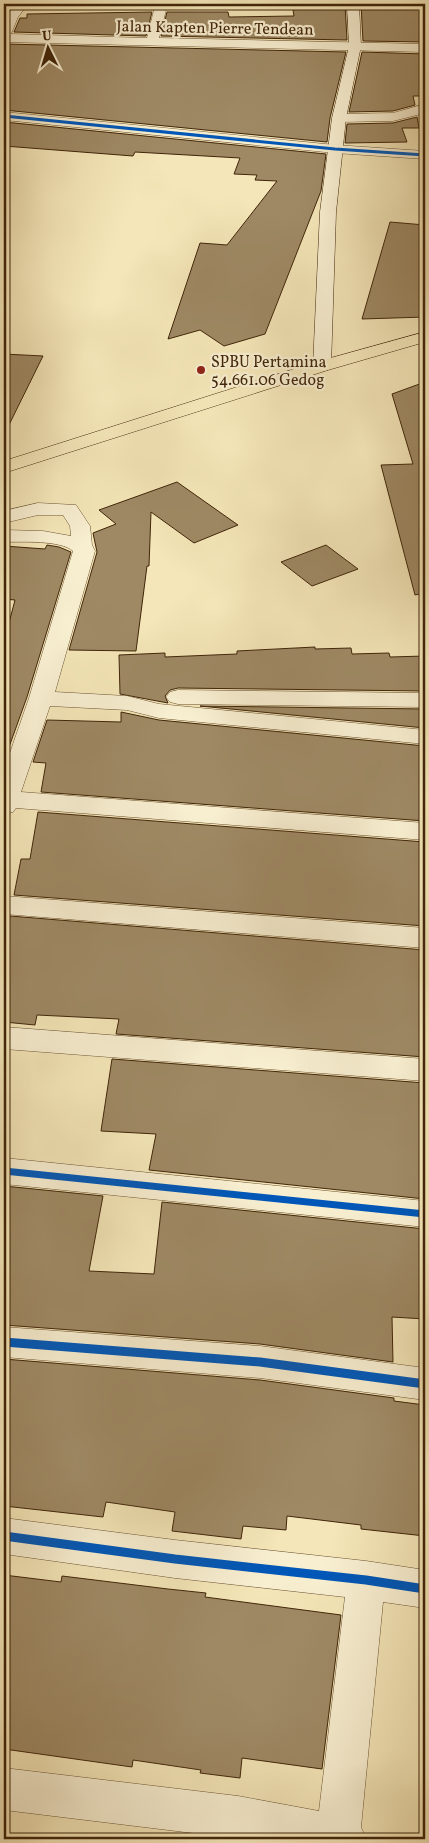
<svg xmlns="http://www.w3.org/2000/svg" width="429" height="1843" font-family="Vollkorn,serif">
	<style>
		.building { fill: #9e8964; stroke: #402509 }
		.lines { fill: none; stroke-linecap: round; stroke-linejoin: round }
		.street-casing { stroke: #6d5535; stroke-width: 1 }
		.secondary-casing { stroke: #402509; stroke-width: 1 }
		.highway-casing { stroke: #402509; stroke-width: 1 }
		.street { fill: #f8efd1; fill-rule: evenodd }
		.secondary { fill: #f8efd1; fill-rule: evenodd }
		.highway { fill: #f4e6b8; fill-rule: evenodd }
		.cycleway-far2-casing { stroke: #f8efd1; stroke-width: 4.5 }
		.cycleway-far1-casing { stroke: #f8efd1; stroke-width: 10 }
		.cycleway-casing { stroke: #f8efd1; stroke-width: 12 }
		.cycleway-far2 { stroke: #0057b8; stroke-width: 3 }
		.cycleway-far1 { stroke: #0057b8; stroke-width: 7 }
		.cycleway { stroke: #0057b8; stroke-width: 9 }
		.poi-dot { fill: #8f2418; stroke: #f8efd1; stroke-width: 2 }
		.labels { text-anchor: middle; stroke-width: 4.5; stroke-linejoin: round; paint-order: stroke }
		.far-street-label { font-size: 16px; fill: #402509; stroke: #f8efd1 }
		.far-poi-label { font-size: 16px; fill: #402509; stroke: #f8efd1; text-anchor: start }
	</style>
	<rect width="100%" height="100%" fill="#f4e6b8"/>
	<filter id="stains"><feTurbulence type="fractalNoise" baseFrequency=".004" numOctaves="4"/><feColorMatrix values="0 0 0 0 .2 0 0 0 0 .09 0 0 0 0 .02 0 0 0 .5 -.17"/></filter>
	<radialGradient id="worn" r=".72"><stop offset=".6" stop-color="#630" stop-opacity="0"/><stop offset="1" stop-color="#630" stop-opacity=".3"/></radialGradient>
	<g class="building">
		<polygon points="292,4 345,4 347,40 161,36 167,12 228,12 229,17 294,16"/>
		<polygon points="361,4 406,4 406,7 425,7 425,42 363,41"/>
		<polygon points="152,12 146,36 14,32 20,18 27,18 27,14"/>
		<polygon points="4,44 346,52 330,118 327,142 4,110"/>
		<polygon points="362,52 425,54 425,96 413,96 415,105 393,111 349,112"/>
		<polygon points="417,117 419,128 402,128 407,142 345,143 347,124 393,123"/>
		<polygon points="4,122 326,154 321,191 265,334 224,346 200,330 168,339 200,243 227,245 277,181 255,180 257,175 234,174 240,158 135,152 133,156 4,146"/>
		<polygon points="390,222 425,225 425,317 362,319"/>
		<polygon points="4,354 43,356 4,435"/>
		<polygon points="425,382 425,593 415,595 381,465 413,464 392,394"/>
		<polygon points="177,482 238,525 194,543 151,512 149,566 147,566 136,651 69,650 97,552 93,533 116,524 99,510"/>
		<polygon points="47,545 59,547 71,552 27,697 4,761 4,642 15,600 4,599 4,546 45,549"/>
		<polygon points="326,545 358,569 312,586 281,562"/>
		<polygon points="315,647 315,649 351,648 352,654 389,653 390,657 425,656 425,691 178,688 170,690 165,696 168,703 120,694 119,655 165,653 165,657 237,654 237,651"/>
		<polygon points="200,706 425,709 425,728"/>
		<polygon points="121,712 159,720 425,746 425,821 41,792 46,763 33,762 47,720 121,722"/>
		<polygon points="38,812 425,842 425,926 14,895 21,859 30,859"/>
		<polygon points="10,916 425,950 425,1057 116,1034 119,1019 37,1015 35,1025 4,1022 4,926 8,926"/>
		<polygon points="112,1059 425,1083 425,1199 149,1170 156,1134 101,1131"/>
		<polygon points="4,1186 103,1196 89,1271 154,1274 162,1202 425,1229 425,1319 392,1317 393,1362 260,1344 4,1325"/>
		<polygon points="4,1359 260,1380 394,1398 394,1401 425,1405 425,1536 361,1529 361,1525 287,1516 286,1530 243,1526 241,1539 172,1531 175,1512 106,1502 103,1517 4,1506"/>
		<polygon points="4,1575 61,1582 62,1576 168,1589 206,1593 205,1597 341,1615 322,1769 242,1758 240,1778 200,1773 201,1770 133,1760 132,1767 4,1749"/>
	</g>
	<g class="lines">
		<defs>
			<g id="street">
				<path d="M16 4H28L18 17 11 34 147 38 155 6 157 4H165L167 6 159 38 425 44V52L4 42C4 23 4 18 16 4Z"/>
				<polygon points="425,104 425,113 393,121 339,122 332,118 339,114 393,113"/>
				<polygon points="4,112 335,145 425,151 425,159 335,153 4,120"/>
				<path d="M38 503 76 505 90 526 92 545 95 551 55 692 127 696 159 704 425 730V744L159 718 127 710 50 706 21 792 425 823V840L16 808 13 812 4 814V770L29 698 73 551C61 540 21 542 4 542V530L43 531 71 536 70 526 63 515H38L4 523V511Z"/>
				<polygon points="178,690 425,693 425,707 178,704 170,702 166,697 170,692"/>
				<polygon points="4,896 425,928 425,948 4,914"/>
				<polygon points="4,1027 425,1059 425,1081 4,1049"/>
				<polygon points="4,1158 425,1201 425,1227 4,1184"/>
				<polygon points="4,1327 260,1346 425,1368 425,1400 260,1378 4,1357"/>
				<polygon points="4,1518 175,1540 366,1561 425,1570 425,1608 383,1602 361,1827 366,1839 242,1839 4,1810 4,1768 238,1796 319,1811 345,1597 175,1578 4,1554"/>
			</g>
			<polygon id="secondary" points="347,4 359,4 361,46 346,118 336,212 331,366 328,370 322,371 316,370 313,366 320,212 332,118 349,46"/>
			<polygon id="highway" points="425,332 425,342 328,370 4,473 4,461 316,362"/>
		</defs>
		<use href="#street" class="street-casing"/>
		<use href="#secondary" class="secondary-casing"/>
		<use href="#highway" class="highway-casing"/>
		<use href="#street" class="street"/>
		<use href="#secondary" class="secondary"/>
		<use href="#highway" class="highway"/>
		<defs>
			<polyline id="cycleway-far2" points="4,116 335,149 425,155"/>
			<polyline id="cycleway-far1" points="4,1171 425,1214"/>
			<g id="cycleway">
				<polyline points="4,1342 260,1362 425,1384"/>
				<polyline points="4,1536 175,1559 366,1580 425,1589"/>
			</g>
		</defs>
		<use href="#cycleway-far2" class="cycleway-far2-casing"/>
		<use href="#cycleway-far1" class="cycleway-far1-casing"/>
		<use href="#cycleway" class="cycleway-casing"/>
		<use href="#cycleway-far2" class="cycleway-far2"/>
		<use href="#cycleway-far1" class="cycleway-far1"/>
		<use href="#cycleway" class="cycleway"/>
	</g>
	<circle class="poi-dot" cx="201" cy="370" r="5"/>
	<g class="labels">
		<g class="far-street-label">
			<text transform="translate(215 27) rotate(1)" y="6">Jalan Kapten Pierre Tendean</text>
		</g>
		<g class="far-poi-label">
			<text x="211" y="367">SPBU Pertamina<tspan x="211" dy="18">54.661.06 Gedog</tspan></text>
		</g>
	</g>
	<rect width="429" height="1843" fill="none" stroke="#f4e6b8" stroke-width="20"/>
	<rect x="5" y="5" width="419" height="1833" fill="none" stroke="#402509" stroke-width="2.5"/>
	<rect x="10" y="10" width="409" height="1823" fill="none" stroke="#402509"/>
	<g transform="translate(48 48) rotate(355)" stroke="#f8efd1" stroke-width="4" paint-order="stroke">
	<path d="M0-4L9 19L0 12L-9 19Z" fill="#402509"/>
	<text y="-8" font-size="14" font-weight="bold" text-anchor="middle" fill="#402509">U</text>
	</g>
	<rect width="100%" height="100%" filter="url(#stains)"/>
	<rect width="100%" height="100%" fill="url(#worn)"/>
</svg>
